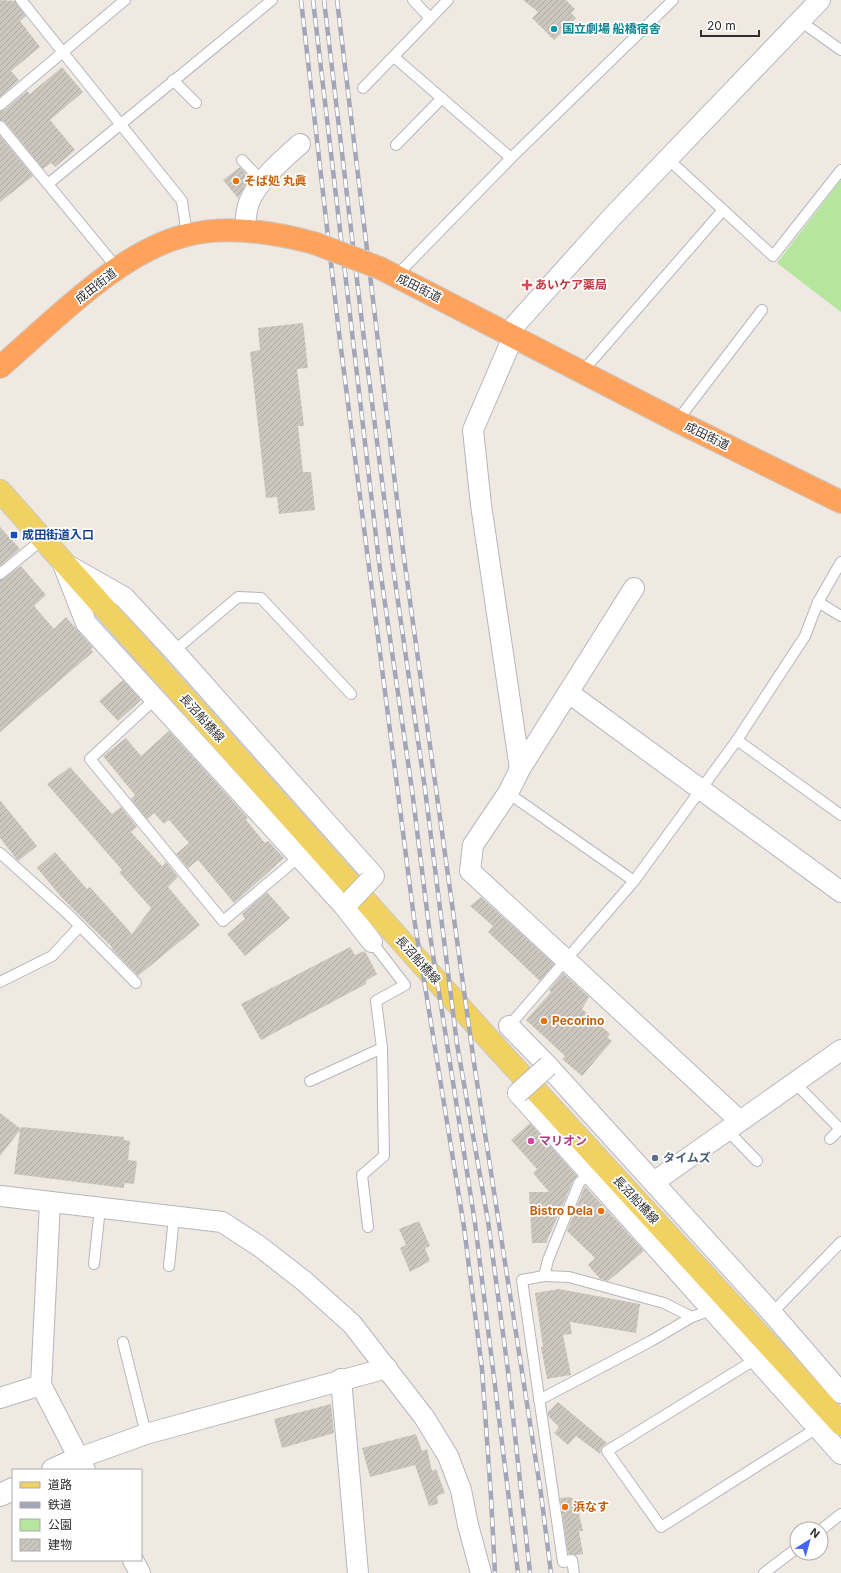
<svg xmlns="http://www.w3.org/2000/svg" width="841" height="1573" font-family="Inter,'Noto Sans JP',sans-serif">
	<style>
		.park { fill: #b6e59e }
		.building { fill: url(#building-hatch) }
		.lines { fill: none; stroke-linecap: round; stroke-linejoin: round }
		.lane-casing { stroke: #b4b7c1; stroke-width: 12 }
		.street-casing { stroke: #b4b7c1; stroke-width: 22 }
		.secondary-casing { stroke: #b4b7c1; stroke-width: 24 }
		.primary-casing { stroke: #c9c9c9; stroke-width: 24 }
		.highway-casing { stroke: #c9c9c9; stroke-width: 24 }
		.lane { stroke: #fff; stroke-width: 10 }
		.street { stroke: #fff; stroke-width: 20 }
		.secondary { stroke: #fff; stroke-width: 22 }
		.primary { stroke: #f2d163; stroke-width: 22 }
		.highway { stroke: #ffa35c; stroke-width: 22 }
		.rail-casing { stroke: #a3a6b8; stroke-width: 4.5 }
		.rail { stroke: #fff; stroke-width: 3; stroke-dasharray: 9; stroke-linecap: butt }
		.street-bridge-casing { stroke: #b4b7c1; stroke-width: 22; stroke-linecap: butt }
		.highway-bridge-casing { stroke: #c9c9c9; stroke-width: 24; stroke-linecap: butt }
		.street-bridge { stroke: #fff; stroke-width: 20 }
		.highway-bridge { stroke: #ffa35c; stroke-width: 22 }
		.culture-dot { fill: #0f9aa8; stroke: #fff; stroke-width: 1.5 }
		.food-dot { fill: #e8710a; stroke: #fff; stroke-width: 1.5 }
		.health-dot { fill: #e0444e; stroke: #fff; stroke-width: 1.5 }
		.transit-dot { fill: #1a4fb4; stroke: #fff; stroke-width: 1.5 }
		.hotel-dot { fill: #d1479c; stroke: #fff; stroke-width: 1.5 }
		.service-dot { fill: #5c6f8a; stroke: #fff; stroke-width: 1.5 }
		.labels { text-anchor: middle; stroke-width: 3.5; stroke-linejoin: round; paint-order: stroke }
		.culture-label { font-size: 12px; font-weight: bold; fill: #0d838f; stroke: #fff; text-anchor: start }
		.food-label { font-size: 12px; font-weight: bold; fill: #c56008; stroke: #fff; text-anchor: start }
		.health-label { font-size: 12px; font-weight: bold; fill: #be3a42; stroke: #fff; text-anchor: start }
		.street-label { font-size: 12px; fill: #2e2e2e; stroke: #fff }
		.transit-label { font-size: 12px; font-weight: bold; fill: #164399; stroke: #fff; text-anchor: start }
		.hotel-label { font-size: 12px; font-weight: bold; fill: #b23c85; stroke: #fff; text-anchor: start }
		.service-label { font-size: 12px; font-weight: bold; fill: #4e5e75; stroke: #fff; text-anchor: start }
	</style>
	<defs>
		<pattern id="building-hatch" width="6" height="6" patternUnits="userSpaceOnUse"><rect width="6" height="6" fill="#cbc7bf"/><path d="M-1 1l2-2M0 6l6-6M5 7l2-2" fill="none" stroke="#afaba4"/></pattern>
	</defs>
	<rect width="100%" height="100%" fill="#efe9e1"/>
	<polygon class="park" points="841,180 841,312 777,263"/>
	<g class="building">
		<polygon points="0,0 15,1 26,16 20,21 40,47 11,71 19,80 0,97"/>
		<polygon points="523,0 566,0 575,9 571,13 576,18 554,40 532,18 538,12"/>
		<polygon points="62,67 83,92 50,120 75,150 55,167 51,163 43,169 5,122 0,120 0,111 4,110 27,91 30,94"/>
		<polygon points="0,136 33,176 0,202"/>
		<polygon points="240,167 250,178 238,198 223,180"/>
		<polygon points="303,323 308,368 297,369 304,426 298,426 303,472 311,472 315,510 279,514 277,497 266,498 250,352 260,350 258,328"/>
		<polygon points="0,527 20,549 0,566"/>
		<polygon points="21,566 46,595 34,606 54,629 66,617 93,648 91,649 93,652 0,732 0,580"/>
		<polygon points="123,680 141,700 118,721 99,701"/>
		<polygon points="169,731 248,818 246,820 265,843 268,841 284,858 234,903 198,860 188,868 176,854 189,843 169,820 164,824 154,813 147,819 131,799 135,795 103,756 126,738 141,756"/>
		<polygon points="70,767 112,814 121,807 137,827 131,832 162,866 166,862 178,877 168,887 200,925 138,976 111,948 112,947 63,899 37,868 55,852 87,889 90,887 132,934 151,908 119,872 122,870 47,784"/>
		<polygon points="0,800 37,846 18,861 0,838"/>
		<polygon points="267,892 290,918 245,956 227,934 245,919 242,914"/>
		<polygon points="481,897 554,964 540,981 488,932 493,926 470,906"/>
		<polygon points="350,947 355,955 365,951 377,974 366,981 366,984 261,1040 241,1004"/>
		<polygon points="563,973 589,997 582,1009 610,1034 607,1037 612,1041 582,1076 562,1059 565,1056 526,1020 551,992 549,990"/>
		<polygon points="0,1113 21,1129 21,1127 124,1137 124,1140 130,1141 128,1160 137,1161 134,1184 124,1183 124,1188 14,1174 20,1130 0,1156"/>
		<polygon points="530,1123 577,1176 573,1181 546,1243 532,1243 529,1192 549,1192 533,1173 537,1169 511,1140"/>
		<polygon points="585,1186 644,1251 608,1281 600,1279 588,1265 595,1258 567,1231"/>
		<polygon points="419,1221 430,1246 425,1248 430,1261 410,1272 400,1248 406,1245 399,1229"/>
		<polygon points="559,1289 640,1304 636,1333 570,1322 572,1334 563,1335 571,1375 547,1379 541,1347 543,1347 535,1293"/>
		<polygon points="558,1402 607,1443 601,1448 600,1454 576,1436 568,1445 554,1433 559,1427 548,1416 548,1412"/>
		<polygon points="331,1404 334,1433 282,1448 274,1419"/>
		<polygon points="416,1434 422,1451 427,1449 432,1471 436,1469 445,1493 437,1496 438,1504 429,1506 415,1465 370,1477 362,1448"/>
		<polygon points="570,1497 576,1501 583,1531 579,1531 583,1554 576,1555 568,1554 560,1498"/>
	</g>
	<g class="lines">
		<defs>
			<g id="lane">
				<polyline points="21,0 182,201 187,235"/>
				<polyline points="413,0 430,18"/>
				<polyline points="800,21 841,50"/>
				<polyline points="394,57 511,158 396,276"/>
				<polyline points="173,80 196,103"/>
				<polyline points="363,88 448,0"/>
				<polyline points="0,105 125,0"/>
				<polyline points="0,126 117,268"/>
				<polyline points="396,145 442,98"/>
				<polyline points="511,158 673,0"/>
				<polyline points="668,159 773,256 841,170"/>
				<polyline points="242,160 263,182"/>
				<polyline points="48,184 272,0"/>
				<polyline points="582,372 723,210"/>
				<polyline points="677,421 762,310"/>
				<polyline points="0,574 43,539"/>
				<polyline points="818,602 841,616"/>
				<polyline points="174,651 238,597 261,598 351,694"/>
				<polyline points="155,699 90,759 223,921 299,857"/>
				<polyline points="737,740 841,815"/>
				<polyline points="508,793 634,881"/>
				<polyline points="0,853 69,915 136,983"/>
				<polyline points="0,982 52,956 80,926"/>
				<polyline points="509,1026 634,881 737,740 805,636 818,602 841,562"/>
				<polyline points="310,1081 382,1048"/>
				<polyline points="795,1083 840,1129"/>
				<polyline points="727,1130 757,1161"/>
				<polyline points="830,1139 841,1128"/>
				<polyline points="368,1227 362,1175 384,1156 382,1048 376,1001 405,985 372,942"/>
				<polyline points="94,1264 100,1208"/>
				<polyline points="169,1266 174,1217"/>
				<polyline points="544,1276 569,1277 664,1303 692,1317"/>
				<polyline points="772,1313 841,1242"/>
				<polyline points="123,1342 146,1434"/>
				<polyline points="756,1359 607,1451 661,1527 817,1428"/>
				<polyline points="539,1400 651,1341 692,1317 711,1310"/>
				<polyline points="821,1530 841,1514"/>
				<polyline points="574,1573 572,1560 563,1562 522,1280 544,1276 548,1260 579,1183 589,1173"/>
				<polyline points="764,1573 797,1548"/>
			</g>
			<g id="street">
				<path d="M244 231C246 221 246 208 250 200 259 180 284 158 300 144"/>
				<polyline points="507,334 612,217 820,0"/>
				<polyline points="513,337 473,430 481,505 520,769"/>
				<polyline points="63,564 86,623 344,906 372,942"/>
				<polyline points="71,567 124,597 174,651 374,876 370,880"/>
				<polyline points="634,588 520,769 508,793 473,845 470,871 740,1121"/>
				<polyline points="569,693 841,892"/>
				<polyline points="509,1026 548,1066 772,1313 841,1393"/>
				<polyline points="518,1093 841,1454"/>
				<polyline points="654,1182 841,1050"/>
				<polyline points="0,1196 222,1222 259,1246 304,1281 352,1324 424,1417 448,1456 461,1490 468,1525 481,1573"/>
				<polyline points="50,1202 41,1385 85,1470"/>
				<polyline points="341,1379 358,1573"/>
				<polyline points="0,1398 41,1385"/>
				<polyline points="79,1458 146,1434 387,1368"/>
				<polyline points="133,1560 140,1573"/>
			</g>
			<g id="secondary">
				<polyline points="53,1470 79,1458"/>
				<polyline points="0,1495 13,1489"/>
			</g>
			<polyline id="primary" points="0,491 494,1045 841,1424"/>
			<g id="highway">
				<polyline points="380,268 677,421 841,502"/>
				<path d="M0 367C53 322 118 252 187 235 229 225 273 232 314 243"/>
			</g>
		</defs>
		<use href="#lane" class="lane-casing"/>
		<use href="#street" class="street-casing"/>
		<use href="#secondary" class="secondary-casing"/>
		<use href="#primary" class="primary-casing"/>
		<use href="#highway" class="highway-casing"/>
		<use href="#lane" class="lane"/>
		<use href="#street" class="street"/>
		<use href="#secondary" class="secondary"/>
		<use href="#primary" class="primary"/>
		<use href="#highway" class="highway"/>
		<defs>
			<g id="rail">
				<polyline points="301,0 339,333 414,918 464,1227 482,1369 491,1497 495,1573"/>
				<polyline points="313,0 379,562 412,790 430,935 475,1223 518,1573"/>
				<polyline points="324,0 363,331 392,560 425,789 457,1044 488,1221 508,1371 530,1573"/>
				<polyline points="337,0 404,558 474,1063 541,1494 551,1573"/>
			</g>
		</defs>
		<use href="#rail" class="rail-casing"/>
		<use href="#rail" class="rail"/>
		<defs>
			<g id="street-bridge">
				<polyline points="351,900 370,880"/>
				<polyline points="518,1093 548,1066"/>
			</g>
			<polyline id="highway-bridge" points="314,243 380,268"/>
		</defs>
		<use href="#street-bridge" class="street-bridge-casing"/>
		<use href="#highway-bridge" class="highway-bridge-casing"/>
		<use href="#street-bridge" class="street-bridge"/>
		<use href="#highway-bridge" class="highway-bridge"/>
	</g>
	<circle class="culture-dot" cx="554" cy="29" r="4"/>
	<g class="food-dot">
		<circle cx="236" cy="181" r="4"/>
		<circle cx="544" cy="1021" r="4"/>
		<circle cx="601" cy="1211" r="4"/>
		<circle cx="565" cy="1507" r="4"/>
	</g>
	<path class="health-dot" d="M525 279h4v4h4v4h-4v4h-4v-4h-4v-4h4z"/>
	<rect class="transit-dot" x="10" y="531" width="8" height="8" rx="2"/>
	<circle class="hotel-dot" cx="531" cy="1141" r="4"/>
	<circle class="service-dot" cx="655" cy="1158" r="4"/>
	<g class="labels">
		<g class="culture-label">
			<text x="562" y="33">国立劇場 船橋宿舎</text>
		</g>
		<g class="food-label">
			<text x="244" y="185">そば処 丸眞</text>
			<text x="552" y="1025">Pecorino</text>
			<text x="593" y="1215" text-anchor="end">Bistro Dela</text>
			<text x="573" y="1511">浜なす</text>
		</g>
		<g class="health-label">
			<text x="535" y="289">あいケア薬局</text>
		</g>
		<g class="street-label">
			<text transform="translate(96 286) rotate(-38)" y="4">成田街道</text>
			<text transform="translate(419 288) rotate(27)" y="4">成田街道</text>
			<text transform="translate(707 436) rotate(26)" y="4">成田街道</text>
			<text transform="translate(202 718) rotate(48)" y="4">長沼船橋線</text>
			<text transform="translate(418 960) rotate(48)" y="4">長沼船橋線</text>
			<text transform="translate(636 1200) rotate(47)" y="4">長沼船橋線</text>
		</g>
		<g class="transit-label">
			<text x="22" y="539">成田街道入口</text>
		</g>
		<g class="hotel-label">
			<text x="539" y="1145">マリオン</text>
		</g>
		<g class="service-label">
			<text x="663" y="1162">タイムズ</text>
		</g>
	</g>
	<rect x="12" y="1469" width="130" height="92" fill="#ffffff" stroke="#ababab"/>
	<rect x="20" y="1482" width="20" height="6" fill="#f2d163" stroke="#ababab"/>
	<text x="48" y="1489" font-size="12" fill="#2e2e2e">道路</text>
	<rect x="20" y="1502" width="20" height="6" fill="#a3a6b8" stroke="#ababab"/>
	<text x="48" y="1509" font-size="12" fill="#2e2e2e">鉄道</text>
	<rect x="20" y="1519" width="20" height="12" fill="#b6e59e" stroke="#ababab"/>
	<text x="48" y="1529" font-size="12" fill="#2e2e2e">公園</text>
	<rect x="20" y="1539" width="20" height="12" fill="url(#building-hatch)" stroke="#ababab"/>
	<text x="48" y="1549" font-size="12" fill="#2e2e2e">建物</text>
	<g transform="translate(809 1541) rotate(37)"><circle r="19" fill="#ffffff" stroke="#ababab"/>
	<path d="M0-3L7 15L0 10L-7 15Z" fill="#4264fb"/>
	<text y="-6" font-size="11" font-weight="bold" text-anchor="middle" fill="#2e2e2e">N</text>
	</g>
	<path d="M701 30v6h58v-6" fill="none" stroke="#2e2e2e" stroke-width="2"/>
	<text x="707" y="30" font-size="12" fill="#2e2e2e" stroke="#ffffff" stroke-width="3" paint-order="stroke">20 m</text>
</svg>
